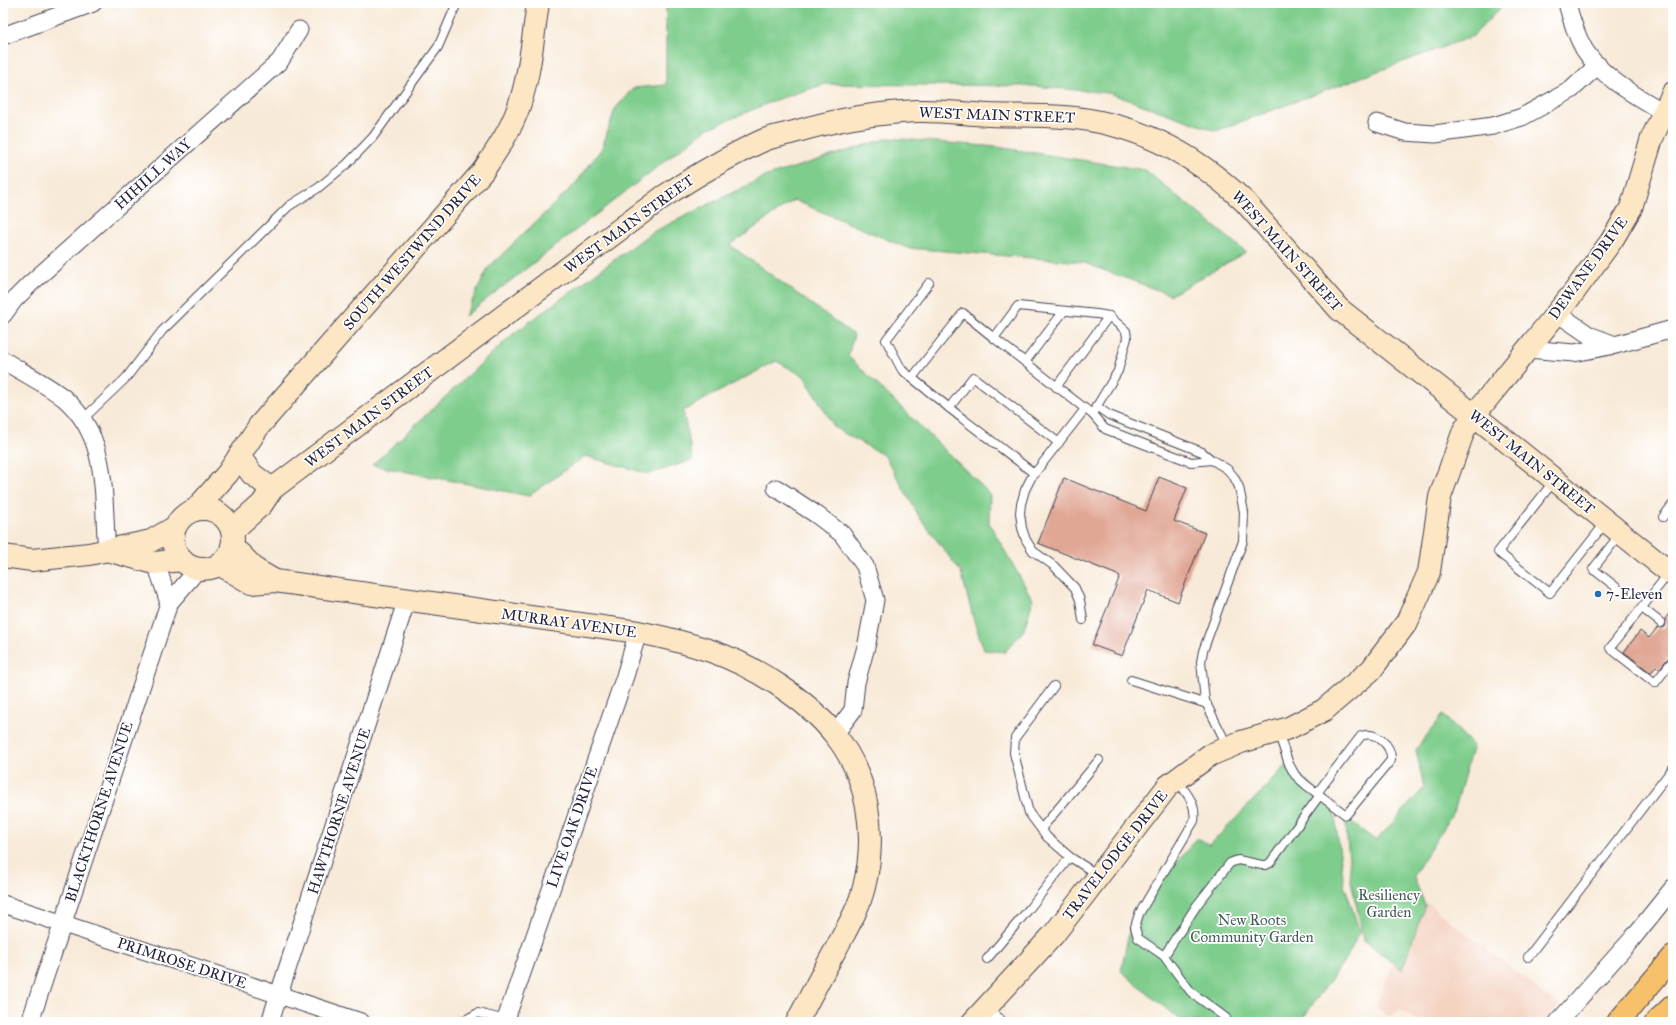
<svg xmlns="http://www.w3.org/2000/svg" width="1676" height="1025" font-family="'IM FELL Great Primer',serif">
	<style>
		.built { fill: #f4d3c1 }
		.green { fill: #7fcd8c; stroke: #507864 }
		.building { fill: #e1a795 }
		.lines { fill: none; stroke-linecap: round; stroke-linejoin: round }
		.lane-casing { stroke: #424053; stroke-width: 10 }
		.street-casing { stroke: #424053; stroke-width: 19 }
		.secondary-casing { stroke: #424053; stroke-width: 24 }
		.highway-casing { stroke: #424053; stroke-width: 24 }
		.lane { stroke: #fff; stroke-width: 8 }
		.street { stroke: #fff; stroke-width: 17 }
		.secondary { stroke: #fce6c4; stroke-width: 22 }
		.highway { stroke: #f7c06b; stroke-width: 22 }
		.poi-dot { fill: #1f6fb2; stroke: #fff; stroke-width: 1.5 }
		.labels { text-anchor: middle; stroke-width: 3.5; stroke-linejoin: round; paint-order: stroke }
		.street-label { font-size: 15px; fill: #22223b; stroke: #fff }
		.poi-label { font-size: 15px; fill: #22223b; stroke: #fff; text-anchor: start }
		.park-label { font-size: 15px; fill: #435e57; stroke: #fff }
	</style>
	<rect width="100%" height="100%" fill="#fff"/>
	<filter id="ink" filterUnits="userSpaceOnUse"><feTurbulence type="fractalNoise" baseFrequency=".025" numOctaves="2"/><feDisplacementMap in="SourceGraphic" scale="8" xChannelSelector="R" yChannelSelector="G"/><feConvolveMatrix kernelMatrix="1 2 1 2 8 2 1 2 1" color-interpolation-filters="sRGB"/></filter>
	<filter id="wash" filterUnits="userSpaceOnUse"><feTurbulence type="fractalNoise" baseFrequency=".012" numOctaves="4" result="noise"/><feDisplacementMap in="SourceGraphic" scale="16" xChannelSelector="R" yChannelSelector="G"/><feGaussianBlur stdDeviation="0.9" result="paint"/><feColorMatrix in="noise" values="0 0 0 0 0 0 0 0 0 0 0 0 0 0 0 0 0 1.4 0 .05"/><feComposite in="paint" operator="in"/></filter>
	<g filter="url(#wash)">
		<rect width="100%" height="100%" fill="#f8ead8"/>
		<polygon class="built" points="1427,903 1560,1006 1544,1022 1417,1022 1401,1010 1389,1017 1375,1006 1418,904"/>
		<g class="green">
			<polygon points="666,3 1505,3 1473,36 1216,131 1109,93 1033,86 825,84 778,99 705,130 465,316 488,268 576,183 602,148 615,109 633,88 666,85"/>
			<polygon points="888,138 997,147 1145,170 1246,252 1171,295 1082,262 907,248 794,200 730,245 854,335 848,356 990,494 989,523 1033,600 1024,630 1005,652 984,650 974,621 961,572 920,518 885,456 835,428 804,376 776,361 683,411 693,460 649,474 585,456 529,496 372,465 513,334 651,233 764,177"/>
			<polygon points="1443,715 1473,745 1454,812 1413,876 1425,905 1402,970 1364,940 1351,881 1345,817 1376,841 1424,788 1416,749"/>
			<polygon points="1287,765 1333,803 1344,884 1360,932 1347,957 1300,1022 1182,1022 1121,971 1132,918 1197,838 1210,845"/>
		</g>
		<g id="blocks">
			<g class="building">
				<polygon points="1159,477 1187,488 1174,521 1205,533 1178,602 1148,590 1122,656 1092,645 1120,576 1038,543 1064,478 1146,511"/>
				<polygon points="1673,608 1673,655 1669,657 1659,669 1656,666 1651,673 1624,652 1640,631 1649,638 1658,627 1661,628 1665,627 1666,623 1665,619"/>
			</g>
		</g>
	</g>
	<g filter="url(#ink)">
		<use href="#blocks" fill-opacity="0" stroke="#424053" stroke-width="1"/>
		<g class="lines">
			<defs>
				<g id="lane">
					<polyline points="994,338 963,313 912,378 963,419 1035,474"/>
					<polyline points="1025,362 1064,311"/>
					<polyline points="912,378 902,370 886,340 929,283"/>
					<polyline points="1056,387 1109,316"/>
					<polyline points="1096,406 1109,415 1202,452 1212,460 1227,469 1234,477 1239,487 1244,512 1243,541 1203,651 1201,662 1205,701 1228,747"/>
					<polyline points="949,408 973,377 1059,443"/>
					<polyline points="1092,414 1118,371 1127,338 1126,331 1109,316 1097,314 1018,306 994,338 1092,414 1105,429 1154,448 1191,462 1212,460"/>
					<polyline points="83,419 126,378 162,331 289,206 318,188 347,164 373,137 438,47 457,3"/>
					<polyline points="1554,481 1498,552 1550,593 1606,522"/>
					<polyline points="1663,517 1673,504"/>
					<polyline points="1620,534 1593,569 1621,591"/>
					<polyline points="1669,573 1610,648 1655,683 1673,660"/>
					<polyline points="1642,608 1661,623"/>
					<polyline points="1083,620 1080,600 1075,588 1054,566 1033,551 1026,540 1022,528 1020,513 1021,504 1025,490 1031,478 1085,409"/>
					<polyline points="1131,680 1207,704"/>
					<polyline points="1054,686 1015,738 1014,753 1029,813 1047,837 1070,857"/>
					<path d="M1278 732 1289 764 1295 775 1306 785 1346 815 1391 760C1392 745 1375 730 1361 736L1317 793"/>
					<path d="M1177 780C1187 794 1197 804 1194 821L1139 914 1135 927 1138 938 1164 956 1191 992 1226 1018"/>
					<polyline points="1041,829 1099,760"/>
					<polyline points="1164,956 1197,905 1230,863 1238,860 1262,865 1266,865 1270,863 1320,795"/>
					<polyline points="1528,957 1673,768"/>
					<polyline points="987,959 1029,909 1070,857 1098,875"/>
					<polyline points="461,1022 478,1013 506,1020"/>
				</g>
				<g id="street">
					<path d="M1567 3C1571 19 1576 35 1584 49 1602 78 1635 95 1663 112"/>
					<polyline points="3,36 93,3"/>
					<polyline points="1377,123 1405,132 1435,134 1493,126 1522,117 1571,90 1598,65"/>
					<polyline points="1557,313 1589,335 1615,345"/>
					<polyline points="3,315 14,300 30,284 280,61 299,30"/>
					<polyline points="1528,349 1574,353 1615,345 1673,329"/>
					<path d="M3 360C23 373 47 384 65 399 110 439 102 496 107 550"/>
					<polyline points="776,488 817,515 842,534 865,566 875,600 867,643 856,683 853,710 835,734"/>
					<polyline points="156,563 169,603 199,568"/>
					<polyline points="3,904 361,1022"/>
					<polyline points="983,1011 997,1022"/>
					<polyline points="30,1022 169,603"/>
					<polyline points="270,1022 407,599"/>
					<polyline points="505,1022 625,676 638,632"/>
					<polyline points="1558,1022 1632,939 1673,888"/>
				</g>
				<g id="secondary">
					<polyline points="239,456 252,474 272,489"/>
					<circle cx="203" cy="539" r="30"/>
					<path d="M195 510 228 473 259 426 483 171C497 150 511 130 519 106 530 75 533 36 538 3"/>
					<path d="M232 531 262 504 272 489 663 197C695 176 729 156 764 140 773 136 784 135 794 132 834 120 875 113 917 111 941 110 965 114 989 115 1014 116 1039 115 1064 117 1134 122 1195 154 1245 202L1339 309 1474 415 1673 575"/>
					<polyline points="232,546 256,570 275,581"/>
					<polyline points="110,551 154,563 182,560"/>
					<polyline points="3,556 32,560 89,554 151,541 175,527"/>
					<path d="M219 564 251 583 275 581 638 632C663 637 687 643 711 651 754 666 807 699 835 735 869 777 877 836 864 887 859 908 847 928 837 947 823 972 810 997 797 1022"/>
					<polyline points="973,1022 1054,934 1168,786 1210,755 1241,742 1289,728 1324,710 1371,670 1407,622 1429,572 1440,497 1464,430 1474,415 1574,292 1612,240 1631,208 1652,138 1673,93"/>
				</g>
				<g id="highway">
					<polyline points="1618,1022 1673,957"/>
					<polyline points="1656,1022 1673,1006"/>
				</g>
			</defs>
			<use href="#lane" class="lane-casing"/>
			<use href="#street" class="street-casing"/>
			<use href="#secondary" class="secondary-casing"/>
			<use href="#highway" class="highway-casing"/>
			<use href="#lane" class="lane"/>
			<use href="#street" class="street"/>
			<use href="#secondary" class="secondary"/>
			<use href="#highway" class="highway"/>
		</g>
	</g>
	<circle class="poi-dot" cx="1598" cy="594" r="4"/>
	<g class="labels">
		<g class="street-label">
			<text transform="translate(997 115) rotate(2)" y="5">WEST MAIN STREET</text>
			<text transform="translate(153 174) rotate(-42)" y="5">HIHILL WAY</text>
			<text transform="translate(629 224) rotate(-36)" y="5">WEST MAIN STREET</text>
			<text transform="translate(1287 251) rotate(48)" y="5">WEST MAIN STREET</text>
			<text transform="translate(412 252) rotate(-49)" y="5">SOUTH WESTWIND DRIVE</text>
			<text transform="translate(1588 268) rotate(-54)" y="5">DEWANE DRIVE</text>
			<text transform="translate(369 417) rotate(-37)" y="5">WEST MAIN STREET</text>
			<text transform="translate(1532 462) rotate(39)" y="5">WEST MAIN STREET</text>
			<text transform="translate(569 623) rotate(8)" y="5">MURRAY AVENUE</text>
			<text transform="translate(339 811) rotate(-72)" y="5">HAWTHORNE AVENUE</text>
			<text transform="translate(99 812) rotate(-72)" y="5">BLACKTHORNE AVENUE</text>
			<text transform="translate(572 827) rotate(-71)" y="5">LIVE OAK DRIVE</text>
			<text transform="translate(1115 855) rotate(-52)" y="5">TRAVELODGE DRIVE</text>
			<text transform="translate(182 963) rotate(18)" y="5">PRIMROSE DRIVE</text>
		</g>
		<g class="poi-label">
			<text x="1606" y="599">7-Eleven</text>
		</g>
		<g class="park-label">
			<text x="1389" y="900">Resiliency<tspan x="1389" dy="17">Garden</tspan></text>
			<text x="1252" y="925">New Roots<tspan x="1252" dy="17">Community Garden</tspan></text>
		</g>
	</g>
	<rect width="1676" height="1025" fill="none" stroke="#fff" stroke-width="16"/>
</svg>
